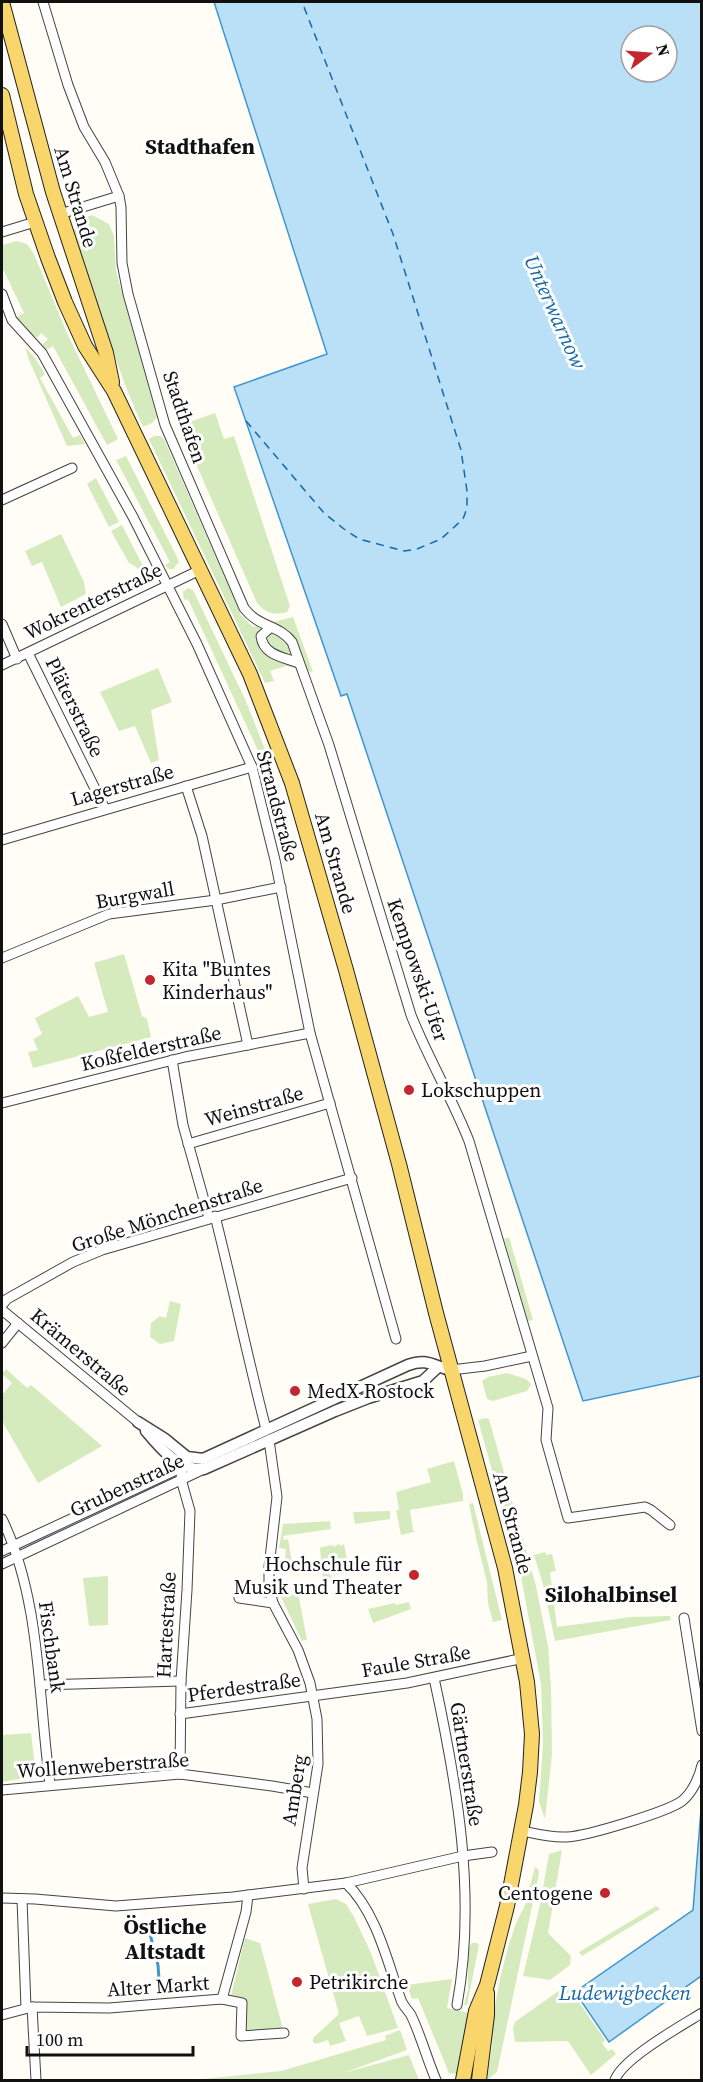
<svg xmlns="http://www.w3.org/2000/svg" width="703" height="2082" font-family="'Source Serif 4',serif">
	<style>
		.green { fill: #d5ebbd }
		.water { fill: #b9e0f7; stroke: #3f96cf; stroke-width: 1.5; fill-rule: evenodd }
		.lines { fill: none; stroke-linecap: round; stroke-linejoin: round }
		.stream { stroke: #3f96cf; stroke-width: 3 }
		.canal { stroke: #b9e0f7; stroke-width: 12 }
		.ferry { stroke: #1768a6; stroke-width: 1.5; stroke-dasharray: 8 6; stroke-linecap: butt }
		.minor-casing { stroke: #444; stroke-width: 11 }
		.tertiary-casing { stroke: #444; stroke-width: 13 }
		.primary-casing { stroke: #222; stroke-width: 16 }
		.minor { stroke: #fff; stroke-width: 9 }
		.tertiary { stroke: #fff; stroke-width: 10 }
		.primary { stroke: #f9d66b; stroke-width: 14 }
		.poi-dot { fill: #c4262e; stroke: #fff; stroke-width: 2 }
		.labels { text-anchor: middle; stroke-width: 6; stroke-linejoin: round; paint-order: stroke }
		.street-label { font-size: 20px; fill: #111; stroke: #fff }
		.poi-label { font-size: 20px; fill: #111; stroke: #fff; text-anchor: start }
		.water-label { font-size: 21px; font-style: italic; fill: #1768a6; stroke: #fff }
		.quarter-label { font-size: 22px; font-weight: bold; fill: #111; stroke: #fff }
	</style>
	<rect width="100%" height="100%" fill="#fffdf5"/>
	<g class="green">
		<path d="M92 215 109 224 114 236 116 271 157 417 152 423 143 427C114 366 99 300 75 237L74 230 78 220Z"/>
		<polygon points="17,241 27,244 34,254 67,333 118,439 107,445 53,346 46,350 42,345 48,339 41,333 37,338 30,333 17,317 24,313 2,267 2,245"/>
		<polygon points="25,347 35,358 45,374 40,378 73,438 80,435 85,444 67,446 29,360"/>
		<path d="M215 413 224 439 234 436 290 606 287 612C275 616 265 613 257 603L182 432 181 425Z"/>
		<polygon points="154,436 160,436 164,439 241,615 253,627 293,617 313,672 286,666 270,671 274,681 265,683 149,439"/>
		<polygon points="126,456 177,557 179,562 173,569 169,569 165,565 170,562 116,460"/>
		<polygon points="96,478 119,522 109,527 87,484"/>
		<path d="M122 525 145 570 150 568 153 574 152 580 142 586 140 582 144 578C140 571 137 566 129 563L111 531Z"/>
		<polygon points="61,534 84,582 86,594 61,607 42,562 32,566 25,551"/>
		<polygon points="188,588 193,590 245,699 266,752 260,755 188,599 184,600 183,592"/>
		<polygon points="158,668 172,702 151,710 159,760 151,763 135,726 119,731 100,692"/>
		<polygon points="124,954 142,1016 147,1019 151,1037 33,1068 28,1052 38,1050 33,1039 42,1034 35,1018 78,996 89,1017 108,1012 94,963"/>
		<polygon points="509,1237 533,1320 528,1321 504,1239"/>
		<polygon points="170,1301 181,1304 174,1341 160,1344 150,1337 151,1323 160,1316 166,1318"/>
		<polygon points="6,1369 27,1388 31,1385 102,1446 38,1483 2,1421 2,1395 12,1383 2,1374"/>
		<polygon points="507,1373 526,1379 531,1384 527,1391 493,1401 487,1399 482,1381 488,1377"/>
		<polygon points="485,1418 489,1419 536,1586 548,1646 551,1688 552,1754 545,1819 539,1802 543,1744 541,1684 520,1571 478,1420"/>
		<polygon points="454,1461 463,1494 463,1501 410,1510 413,1529 411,1530 414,1530 414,1532 401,1535 396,1510 399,1510 396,1492 431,1482 427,1469"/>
		<polygon points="473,1503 502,1620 493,1622 488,1603 487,1582 476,1538 469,1504"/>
		<polygon points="390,1511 390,1519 355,1524 353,1512"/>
		<polygon points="330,1521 331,1529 283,1536 284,1540 288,1539 292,1563 277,1564 277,1558 285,1559 286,1549 279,1548 283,1524"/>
		<polygon points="339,1544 340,1546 344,1544 347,1559 328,1562 331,1578 323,1580 320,1549 321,1547 333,1545 333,1547"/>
		<polygon points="545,1552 546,1555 552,1554 556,1571 550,1572 557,1627 631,1617 670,1616 671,1620 555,1641 543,1584 534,1555"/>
		<polygon points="108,1576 108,1625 89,1626 83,1578"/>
		<polygon points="298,1593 307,1640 302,1641 281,1597"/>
		<polygon points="409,1602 411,1609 373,1623 368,1609 395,1603 396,1605"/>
		<polygon points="31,1733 36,1776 2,1782 2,1735"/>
		<polygon points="562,1850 548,1933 571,1956 570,1965 550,1980 523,1976 540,1905 549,1854"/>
		<polygon points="535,1867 538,1869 539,1873 497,2072 487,2080 492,2047 493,2016 500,1979 508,1947 516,1923 525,1905"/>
		<polygon points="336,1899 346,1904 354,1917 371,1953 398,2028 367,2036 359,2016 339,2023 346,2041 330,2046 328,2040 316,2044 313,2042 313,2038 339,2014 308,1904"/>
		<polygon points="656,1906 660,1909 582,1956 579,1952"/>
		<polygon points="245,1938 260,1943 284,2033 241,2036 242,2003 230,2000"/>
		<polygon points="472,1943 477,1943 479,1945 467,2005 464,2005 468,1990 468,1948"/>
		<polygon points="452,1979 447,2008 469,2013 457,2074 449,2073 418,1998 412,1999 407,1985"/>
		<polygon points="567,1985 605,2040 602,2043 608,2051 612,2049 616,2054 591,2075 568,2041 515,2042 513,2028 515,2022"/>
		<polygon points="400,2030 407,2050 343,2073 409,2055 419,2080 195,2080 281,2071 386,2040 385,2036"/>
	</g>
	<g class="water">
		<path d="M214 2H701V1376L583 1401 347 694 341 696 234 387 327 354ZM631 36H667V72H631Z"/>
		<polygon points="701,1810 701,1976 609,2042 575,1992 693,1910"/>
	</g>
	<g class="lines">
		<polyline class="stream" points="149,1930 158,1965 160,1994"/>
		<polyline class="canal" points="35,1543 159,1484"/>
		<polyline class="ferry" points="246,421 324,513 344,529 359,539 404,551 417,549 441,539 463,519 467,508 467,491 461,450 393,234 302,2"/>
		<defs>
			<g id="minor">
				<path d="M43 2 68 85 84 127 105 162 119 196 121 207 122 263 128 294 165 425 244 608C259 628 278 624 292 642L329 745 411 1015C428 1058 452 1098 469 1141L548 1408 546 1440 568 1518 645 1507 651 1510 670 1525"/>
				<polyline points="60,214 119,196"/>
				<polyline points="2,232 35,222"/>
				<polyline points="2,294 12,320 42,353 133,517 197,644 252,767 275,860 310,1033 396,1339"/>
				<polyline points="2,500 72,468"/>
				<polyline points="2,624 17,659"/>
				<path d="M270 628 261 636C263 655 283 657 299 663"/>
				<polyline points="28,653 105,809"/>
				<polyline points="2,665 200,570"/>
				<polyline points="186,786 202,836 248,1045"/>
				<polyline points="2,840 252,767"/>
				<polyline points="2,958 109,914 216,900 281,887"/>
				<polyline points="172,1060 183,1125 209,1218"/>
				<polyline points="2,1103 185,1057 310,1033"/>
				<polyline points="188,1144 330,1103"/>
				<path d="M215 1216C233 1287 248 1359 266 1429"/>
				<polyline points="2,1305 7,1299 73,1262 102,1250 352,1178"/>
				<polyline points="2,1310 138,1422"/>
				<polyline points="2,1343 18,1323"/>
				<polyline points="451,1370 485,1366 532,1356"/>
				<polyline points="269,1440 277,1497 269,1567 269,1587 273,1603 298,1650 310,1683 317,1719 318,1764 302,1868 304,1889"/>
				<path d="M2 1519C41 1599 38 1697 50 1784"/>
				<polyline points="2,1551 187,1465"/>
				<polyline points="2,1564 204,1469"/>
				<polyline points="239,1598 273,1603"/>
				<polyline points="684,1618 702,1731"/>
				<path d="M434 1678C457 1784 477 1896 457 2005"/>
				<polyline points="40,1685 181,1681"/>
				<polyline points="180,1714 407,1683 524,1658"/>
				<polyline points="180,1774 181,1681 187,1590 190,1511 181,1479 183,1459"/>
				<polyline points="2,1790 180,1774 272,1786 313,1793"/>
				<path d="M522 1831C536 1834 552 1838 567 1837 587 1836 667 1812 682 1801 692 1793 699 1778 702 1765"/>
				<path d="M346 1883C377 1913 387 1961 401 2000 403 2006 408 2010 411 2015 421 2036 427 2059 436 2080"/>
				<polyline points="2,1898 35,1899 116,1906 233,1897 346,1883 463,1856 492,1852"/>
				<polyline points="22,1899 26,2008"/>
				<polyline points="222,1999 246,1912 248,1895"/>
				<polyline points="32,2007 36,2080"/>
				<polyline points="2,2015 32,2007 109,2008 222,1999 242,2003 241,2036 284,2033"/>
				<path d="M615 2080C622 2059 681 2026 702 2013"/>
			</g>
			<g id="tertiary">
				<path d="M138 1422 165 1439 187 1457 203 1459 408 1365C428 1358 432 1366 451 1370"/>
				<path d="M146 1431C161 1449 179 1471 204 1469L335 1411 368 1398 423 1381 438 1367"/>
			</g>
			<g id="primary">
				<polyline points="2,2 53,192 106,353 112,382"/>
				<polyline points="2,95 26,194 48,258 65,302 85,346 114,391 250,674 292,783 346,970 399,1164 436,1313 505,1568 527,1682 532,1734 530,1772 526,1805 507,1906 487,1985 476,2011 463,2080"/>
				<polyline points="479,2080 487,2015 487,1993"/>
			</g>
		</defs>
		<use href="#minor" class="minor-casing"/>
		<use href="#tertiary" class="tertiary-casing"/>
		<use href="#primary" class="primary-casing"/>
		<use href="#minor" class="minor"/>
		<use href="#tertiary" class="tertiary"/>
		<use href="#primary" class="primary"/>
	</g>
	<g class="poi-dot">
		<circle cx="150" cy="980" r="6"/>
		<circle cx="409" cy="1090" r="6"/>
		<circle cx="295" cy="1391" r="6"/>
		<circle cx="414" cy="1575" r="6"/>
		<circle cx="605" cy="1893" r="6"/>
		<circle cx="297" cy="1982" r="6"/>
	</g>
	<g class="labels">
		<g class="street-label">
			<text transform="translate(76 197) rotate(73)" y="7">Am Strande</text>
			<text transform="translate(185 417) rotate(71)" y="7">Stadthafen</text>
			<text transform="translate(93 601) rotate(-26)" y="7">Wokrenterstraße</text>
			<text transform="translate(75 707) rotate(64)" y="7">Pläterstraße</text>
			<text transform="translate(122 785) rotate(-16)" y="7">Lagerstraße</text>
			<text transform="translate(278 806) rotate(75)" y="7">Strandstraße</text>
			<text transform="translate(336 863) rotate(74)" y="7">Am Strande</text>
			<text transform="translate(135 895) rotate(-10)" y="7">Burgwall</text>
			<text transform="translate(418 970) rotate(71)" y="7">Kempowski-Ufer</text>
			<text transform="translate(151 1048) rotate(-13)" y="7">Koßfelderstraße</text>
			<text transform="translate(254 1106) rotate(-16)" y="7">Weinstraße</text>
			<text transform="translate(167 1215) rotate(-18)" y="7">Große Mönchenstraße</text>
			<text transform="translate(81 1352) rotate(40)" y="7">Krämerstraße</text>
			<text transform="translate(127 1485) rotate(-25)" y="7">Grubenstraße</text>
			<text transform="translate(513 1523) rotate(75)" y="7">Am Strande</text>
			<text transform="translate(166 1625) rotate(-87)" y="7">Hartestraße</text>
			<text transform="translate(52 1647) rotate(82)" y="7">Fischbank</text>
			<text transform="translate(416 1661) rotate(-10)" y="7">Faule Straße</text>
			<text transform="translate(244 1687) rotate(-8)" y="7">Pferdestraße</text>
			<text transform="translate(467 1764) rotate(81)" y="7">Gärtnerstraße</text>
			<text transform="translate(103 1765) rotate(-4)" y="7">Wollenweberstraße</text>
			<text transform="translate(294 1790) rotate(-81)" y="7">Amberg</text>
			<text transform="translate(158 1986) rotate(-4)" y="7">Alter Markt</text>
		</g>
		<g class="poi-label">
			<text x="162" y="976">Kita "Buntes<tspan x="162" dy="23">Kinderhaus"</tspan></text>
			<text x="421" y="1097">Lokschuppen</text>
			<text x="307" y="1398">MedX Rostock</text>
			<text x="402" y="1571" text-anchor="end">Hochschule für<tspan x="402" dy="23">Musik und Theater</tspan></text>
			<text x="593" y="1900" text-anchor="end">Centogene</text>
			<text x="309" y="1989">Petrikirche</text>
		</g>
		<g class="water-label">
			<text transform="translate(555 312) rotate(66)" y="7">Unterwarnow</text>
			<text x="625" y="2000">Ludewigbecken</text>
		</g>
		<g class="quarter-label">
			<text x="200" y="154">Stadthafen</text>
			<text x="611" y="1602">Silohalbinsel</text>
			<text x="165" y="1934">Östliche<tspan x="165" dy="25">Altstadt</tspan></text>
		</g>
	</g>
	<rect width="703" height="2082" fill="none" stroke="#111111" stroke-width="6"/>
	<g transform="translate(649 54) rotate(74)"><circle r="28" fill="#ffffff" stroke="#a0a0a0" stroke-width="1.5"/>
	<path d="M0-4.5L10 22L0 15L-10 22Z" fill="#c4262e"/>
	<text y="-9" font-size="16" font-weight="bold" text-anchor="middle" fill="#111111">N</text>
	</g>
	<path d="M27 2046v9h166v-9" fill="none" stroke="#111111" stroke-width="3"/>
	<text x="36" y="2046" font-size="18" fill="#111111" stroke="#ffffff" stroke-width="4.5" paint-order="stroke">100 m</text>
</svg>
